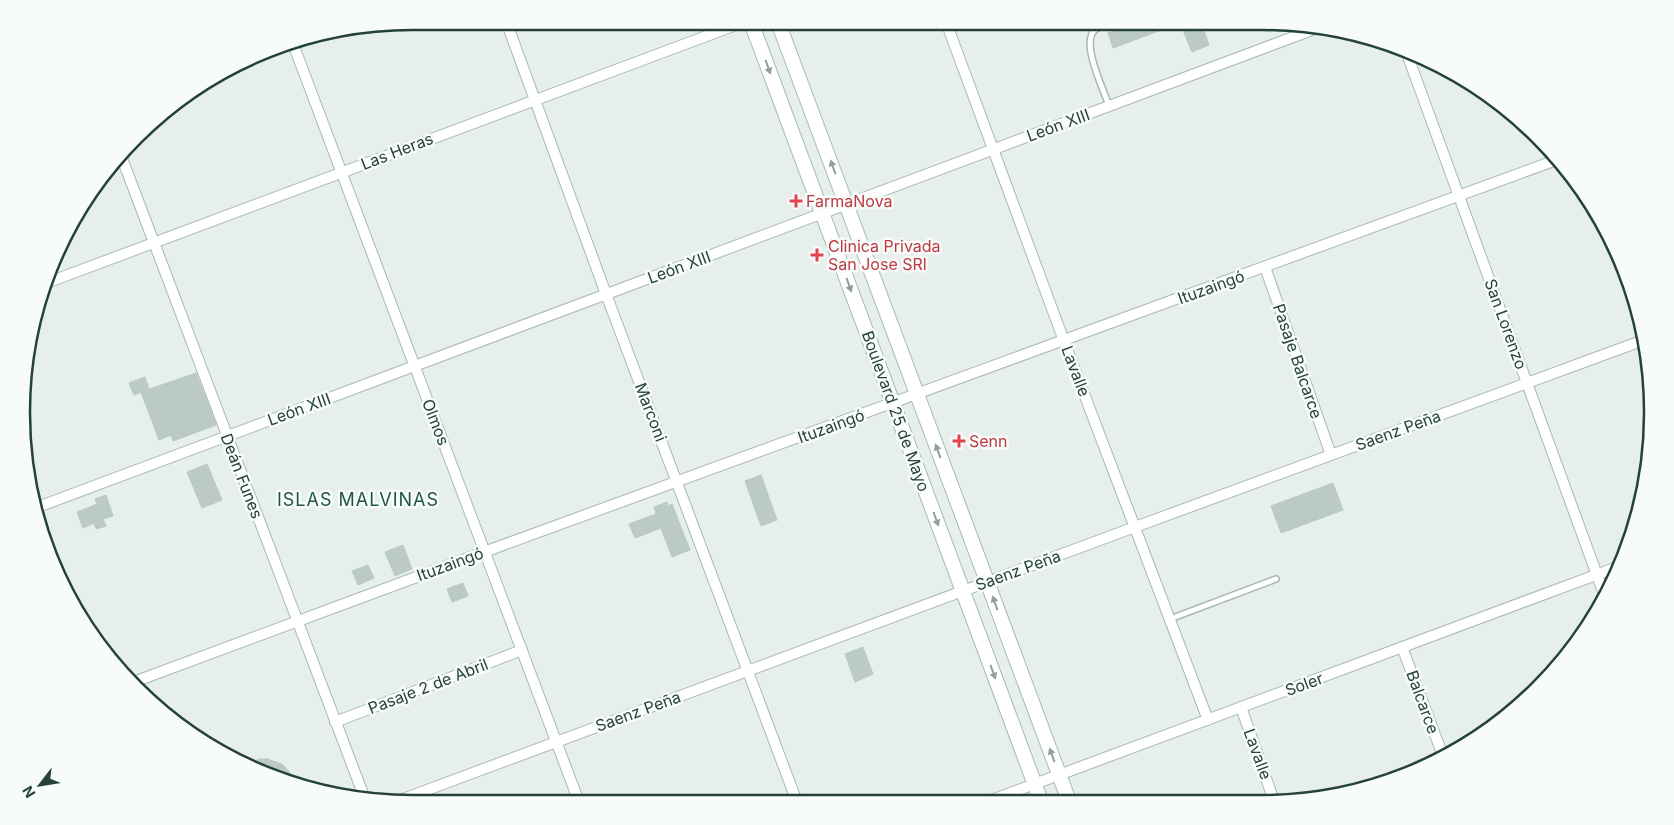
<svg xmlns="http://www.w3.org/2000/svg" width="1674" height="825" font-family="Inter,sans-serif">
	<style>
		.building { fill: #bbcac4; stroke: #b8c9c2 }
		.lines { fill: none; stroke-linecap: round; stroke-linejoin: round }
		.lane-casing { stroke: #a8b8b2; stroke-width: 8 }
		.street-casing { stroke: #a8b8b2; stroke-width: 12 }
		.secondary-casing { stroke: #a4bbb3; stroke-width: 16 }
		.lane { stroke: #fff; stroke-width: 5 }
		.street { stroke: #fff; stroke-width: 10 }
		.secondary { stroke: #fff; stroke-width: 14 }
		.oneway { fill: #92a09c }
		.health-dot { fill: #e0444e; stroke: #f7fbf9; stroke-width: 2 }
		.labels { text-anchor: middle; stroke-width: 5; stroke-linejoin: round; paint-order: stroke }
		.street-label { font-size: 16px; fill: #24423a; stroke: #f7fbf9 }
		.health-label { font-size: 16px; fill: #be3a42; stroke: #f7fbf9; text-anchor: start }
		.neighbourhood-label { font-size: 18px; letter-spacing: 1px; fill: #1f5548; stroke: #f7fbf9 }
		.rim { fill: none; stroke: #24423a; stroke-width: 2.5 }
	</style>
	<rect width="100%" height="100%" fill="#e6efeb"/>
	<g class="building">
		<polygon points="1139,22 1201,22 1209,45 1192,52 1180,23 1113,48 1108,33"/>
		<polygon points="196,373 216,425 173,441 171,435 159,440 141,392"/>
		<polygon points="145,377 149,389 134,395 129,383"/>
		<polygon points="207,464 222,500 202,508 187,472"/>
		<polygon points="761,475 777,520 761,526 745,481"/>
		<polygon points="1333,483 1343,510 1281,533 1271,506"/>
		<polygon points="106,495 113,516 103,519 106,526 96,529 94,523 83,528 77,512 97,504 95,499"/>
		<polygon points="667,502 668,506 672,504 690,550 672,557 661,528 635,538 629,524 656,514 654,507"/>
		<polygon points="403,545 412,569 395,576 385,552"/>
		<polygon points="368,565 374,578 358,585 352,571"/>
		<polygon points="463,583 468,596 452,602 447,589"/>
		<polygon points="863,647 873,674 855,682 845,654"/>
		<polygon points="260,759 267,759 282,764 295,778 286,781 256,770 251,762"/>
	</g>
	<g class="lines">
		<defs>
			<g id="lane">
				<path d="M1109 106C1104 90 1079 41 1096 29 1101 26 1109 24 1114 22"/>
				<polyline points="1170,619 1276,579"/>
			</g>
			<g id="street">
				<polyline points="506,21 606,294 797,802"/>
				<polyline points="946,22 1064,341 1208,720"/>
				<polyline points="292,41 579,802"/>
				<polyline points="1406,51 1605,597"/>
				<polyline points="120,153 365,799"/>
				<polyline points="1265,267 1331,455"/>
				<polyline points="49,282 744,22"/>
				<polyline points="38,507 1320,27"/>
				<polyline points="1402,647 1443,756"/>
				<polyline points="131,683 484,552 1559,159"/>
				<polyline points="1241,707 1274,801"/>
				<polyline points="335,722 522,650"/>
				<polyline points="989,801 1620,566"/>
				<polyline points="392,803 1135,527 1644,340"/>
			</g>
			<g id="secondary">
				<polyline points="751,22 1041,801"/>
				<polyline points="778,22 1069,801"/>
			</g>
		</defs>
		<use href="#lane" class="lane-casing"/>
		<use href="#street" class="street-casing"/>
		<use href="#secondary" class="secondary-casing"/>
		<use href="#lane" class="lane"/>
		<use href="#street" class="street"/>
		<use href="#secondary" class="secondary"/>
	</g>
	<defs><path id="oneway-solid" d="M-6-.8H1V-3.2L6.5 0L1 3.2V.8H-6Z" transform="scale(1.25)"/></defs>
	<g class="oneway">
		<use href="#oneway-solid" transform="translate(768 67) rotate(70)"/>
		<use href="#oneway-solid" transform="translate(833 167) rotate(-110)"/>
		<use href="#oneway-solid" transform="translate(849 285) rotate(70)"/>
		<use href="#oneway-solid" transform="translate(938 451) rotate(-110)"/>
		<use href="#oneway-solid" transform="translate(936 519) rotate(70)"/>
		<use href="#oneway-solid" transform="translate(995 603) rotate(-110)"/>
		<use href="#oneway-solid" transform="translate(993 672) rotate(70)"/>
		<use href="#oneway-solid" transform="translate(1052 755) rotate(-110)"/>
	</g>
	<g class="health-dot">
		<path d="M793.5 193.5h5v5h5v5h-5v5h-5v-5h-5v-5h5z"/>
		<path d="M814.5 247.5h5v5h5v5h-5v5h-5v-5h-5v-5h5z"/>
		<path d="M956.5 433.5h5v5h5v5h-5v5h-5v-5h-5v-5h5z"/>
	</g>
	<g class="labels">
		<g class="street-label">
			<text transform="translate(1058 125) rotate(-20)" y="6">León XIII</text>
			<text transform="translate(397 151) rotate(-21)" y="6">Las Heras</text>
			<text transform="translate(679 267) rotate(-20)" y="6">León XIII</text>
			<text transform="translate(1211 287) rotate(-20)" y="6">Ituzaingó</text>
			<text transform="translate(1506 324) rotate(70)" y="6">San Lorenzo</text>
			<text transform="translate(1298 361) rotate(71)" y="6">Pasaje Balcarce</text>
			<text transform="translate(1076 371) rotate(69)" y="6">Lavalle</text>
			<text transform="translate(299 409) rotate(-20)" y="6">León XIII</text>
			<text transform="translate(896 411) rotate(70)" y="6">Boulevard 25 de Mayo</text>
			<text transform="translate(651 412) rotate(69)" y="6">Marconi</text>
			<text transform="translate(436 422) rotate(69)" y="6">Olmos</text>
			<text transform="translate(831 426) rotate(-20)" y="6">Ituzaingó</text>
			<text transform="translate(1398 430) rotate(-20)" y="6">Saenz Peña</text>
			<text transform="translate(242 476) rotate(69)" y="6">Deán Funes</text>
			<text transform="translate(450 564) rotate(-20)" y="6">Ituzaingó</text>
			<text transform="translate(1018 570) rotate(-20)" y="6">Saenz Peña</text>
			<text transform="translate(1304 684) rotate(-20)" y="6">Soler</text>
			<text transform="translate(428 686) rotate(-21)" y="6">Pasaje 2 de Abril</text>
			<text transform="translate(1423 702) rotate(70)" y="6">Balcarce</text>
			<text transform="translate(638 711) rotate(-20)" y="6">Saenz Peña</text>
			<text transform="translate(1258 754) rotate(70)" y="6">Lavalle</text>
		</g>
		<g class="health-label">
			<text x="806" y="207">FarmaNova</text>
			<text x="828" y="252">Clinica Privada<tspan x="828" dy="18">San Jose SRl</tspan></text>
			<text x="969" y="447">Senn</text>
		</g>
		<g class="neighbourhood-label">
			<text x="358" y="506">ISLAS MALVINAS</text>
		</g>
	</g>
	<path d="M0 0H1674V825H0ZM412 30H1262A382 382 0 0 1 1644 412V413A382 382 0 0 1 1262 795H412A382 382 0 0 1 30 413V412A382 382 0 0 1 412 30Z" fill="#f7fbf9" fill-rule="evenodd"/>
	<path class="rim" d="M412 30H1262A382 382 0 0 1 1644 412V413A382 382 0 0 1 1262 795H412A382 382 0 0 1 30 413V412A382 382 0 0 1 412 30Z"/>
	<g transform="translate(40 785) rotate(239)" stroke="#f7fbf9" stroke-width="4" paint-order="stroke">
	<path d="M0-4L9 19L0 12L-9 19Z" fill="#24423a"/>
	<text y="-8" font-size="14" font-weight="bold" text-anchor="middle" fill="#24423a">N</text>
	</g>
</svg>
